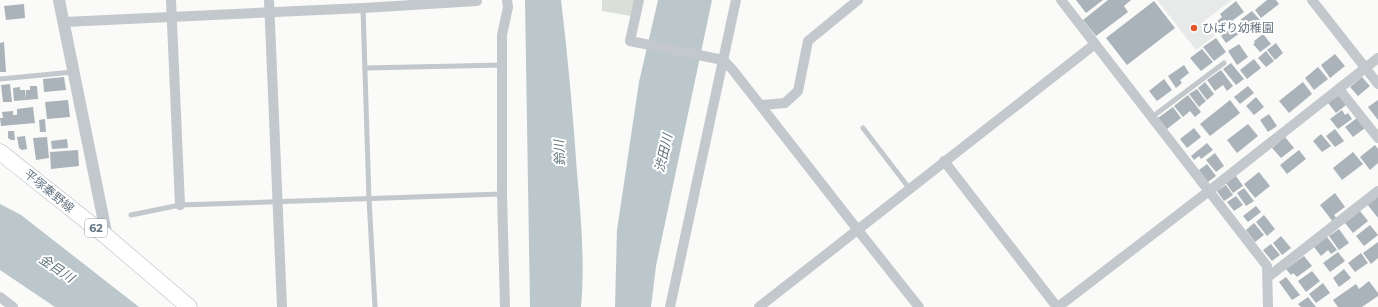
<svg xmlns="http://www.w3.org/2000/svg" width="1378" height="307" font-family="Montserrat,'Noto Sans JP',sans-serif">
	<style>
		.built { fill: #e8e9e9 }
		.green { fill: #dadfd7 }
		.water { fill: #bbc7cb }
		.building { fill: #aab3b9 }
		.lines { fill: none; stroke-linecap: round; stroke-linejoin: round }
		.primary-casing { stroke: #b5babe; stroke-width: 17 }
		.service { stroke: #c3c8cc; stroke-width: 5 }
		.minor { stroke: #c3c8cc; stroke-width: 10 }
		.tertiary { stroke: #c3c8cc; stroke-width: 12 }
		.primary { stroke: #fff; stroke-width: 16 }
		.poi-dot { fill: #e4572e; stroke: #fff; stroke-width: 1.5 }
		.labels { text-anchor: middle; stroke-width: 4; stroke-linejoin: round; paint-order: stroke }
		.shield { fill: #fff; stroke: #939fa8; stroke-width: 1 }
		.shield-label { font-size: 11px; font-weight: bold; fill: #657683 }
		.poi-label { font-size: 12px; fill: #657683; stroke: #fff; text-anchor: start }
		.street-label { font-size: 12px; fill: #657683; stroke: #fff }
		.water-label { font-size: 13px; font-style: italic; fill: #60757c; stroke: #fff }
	</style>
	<rect width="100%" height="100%" fill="#fafaf8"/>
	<polygon class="built" points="1157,0 1232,0 1204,21 1215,36 1196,50"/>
	<polygon class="green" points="602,0 635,0 631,16 602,11"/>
	<g class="water">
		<path d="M525 0H561C568 58 573 115 577 173 581 218 585 262 581 307H530Z"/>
		<polygon points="658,0 712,0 656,266 651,307 615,307 617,230 639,82"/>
		<polygon points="0,204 21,215 139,307 55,307 0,270"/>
	</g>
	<g class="building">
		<polygon points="1076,0 1103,0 1086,13"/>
		<polygon points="1108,0 1131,0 1124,6 1128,12 1096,36 1083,20"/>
		<polygon points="1267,0 1276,0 1279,4 1261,18 1255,10"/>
		<polygon points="1154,1 1175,28 1127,65 1106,38"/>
		<polygon points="1236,1 1244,12 1221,29 1216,22 1222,17 1220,14"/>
		<polygon points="24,4 25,18 6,20 4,6"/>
		<polygon points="1252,11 1260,20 1249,29 1246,25 1245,26 1240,20"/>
		<polygon points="1234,25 1240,33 1226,43 1221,36"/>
		<polygon points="1263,34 1271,44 1260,52 1253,44 1255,43 1254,41"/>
		<polygon points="1216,38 1226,52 1214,61 1203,47"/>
		<polygon points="4,42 6,72 0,72 0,43"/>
		<polygon points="1276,43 1283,53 1275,60 1267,50"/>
		<polygon points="1239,44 1248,57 1237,65 1228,51"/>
		<polygon points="1202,49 1213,62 1201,71 1190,58"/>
		<polygon points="1266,51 1274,61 1266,67 1258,58"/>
		<polygon points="1335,54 1345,66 1330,78 1321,65"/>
		<polygon points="1254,59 1261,68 1247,79 1240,70"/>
		<polygon points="1231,63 1244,79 1236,85 1223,69"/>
		<polygon points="1184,65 1189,73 1180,80 1182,83 1176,88 1168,76"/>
		<polygon points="1318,67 1328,79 1314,90 1305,78"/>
		<polygon points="1221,70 1233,86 1227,91 1223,85 1215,91 1207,80"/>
		<polygon points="64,77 66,90 44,92 43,79"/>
		<polygon points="1362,77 1370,86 1358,96 1350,87"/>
		<polygon points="1164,79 1172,90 1157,101 1149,91"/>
		<polygon points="1205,82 1214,94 1207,100 1198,88"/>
		<polygon points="1303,82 1312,94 1289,113 1279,101"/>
		<polygon points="10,84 12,102 3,102 1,85"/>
		<polygon points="30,86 37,86 38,99 26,100 26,90 30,90"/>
		<polygon points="1248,86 1254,93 1240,104 1234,97"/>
		<polygon points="20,87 20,90 25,90 26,100 14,101 13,88"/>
		<polygon points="1197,89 1206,101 1199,107 1189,94"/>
		<polygon points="1188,95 1201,112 1195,117 1190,111 1183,117 1174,106"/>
		<polygon points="1339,95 1346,105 1336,113 1328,103"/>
		<polygon points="1256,97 1264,107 1254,115 1246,106"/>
		<polygon points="68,100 70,117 47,119 45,102"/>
		<polygon points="1230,100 1240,113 1210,136 1200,124"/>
		<polygon points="1378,100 1378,120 1368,107"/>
		<polygon points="33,107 35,123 1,126 0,118 3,118 2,112 13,111 13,115 17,115 17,109"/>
		<polygon points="1173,107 1181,118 1167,129 1158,118"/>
		<polygon points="1342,110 1345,115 1348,113 1352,119 1338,129 1330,119"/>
		<polygon points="1269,114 1277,126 1268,132 1260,120"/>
		<polygon points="1357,118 1365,128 1353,137 1345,127"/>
		<polygon points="45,119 46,132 40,132 39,120"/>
		<polygon points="1248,124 1258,136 1237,153 1227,140"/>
		<polygon points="1194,128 1201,137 1187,148 1180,139"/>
		<polygon points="1335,129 1344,141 1335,147 1326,136"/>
		<polygon points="8,131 14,131 15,140 11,140 8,138"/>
		<polygon points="1321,134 1331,146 1322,152 1313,141"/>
		<polygon points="25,136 27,149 22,150 19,148 17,137"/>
		<polygon points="47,137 49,158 36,160 33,138"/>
		<polygon points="1285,137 1294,148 1281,158 1272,148"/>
		<polygon points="67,139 68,148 52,149 51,141"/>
		<polygon points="1207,143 1213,150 1201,159 1199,156 1194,160 1191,156"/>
		<polygon points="1375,145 1378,149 1378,163 1370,170 1360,157"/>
		<polygon points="78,150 79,166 51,169 50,152"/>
		<polygon points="1299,150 1306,159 1287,174 1280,165"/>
		<polygon points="1353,152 1363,164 1342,180 1333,168"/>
		<polygon points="1215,153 1224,166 1216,172 1206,160"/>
		<polygon points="1207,164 1216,176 1208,182 1199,170"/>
		<polygon points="1259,172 1270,186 1255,198 1244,184"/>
		<polygon points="1236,176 1243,186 1233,193 1226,183"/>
		<polygon points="1226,185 1233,195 1224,201 1217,191"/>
		<polygon points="1244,188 1254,201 1246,206 1237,193"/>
		<polygon points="1335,193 1345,207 1334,215 1337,219 1333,222 1320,205"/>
		<polygon points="1378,195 1378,218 1367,204"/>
		<polygon points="1236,196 1243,205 1234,211 1227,202"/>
		<polygon points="1256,206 1261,212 1248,222 1243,216"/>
		<polygon points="1360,211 1368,221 1353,233 1345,223"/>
		<polygon points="1264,215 1275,229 1267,236 1256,222"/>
		<polygon points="1254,223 1264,235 1255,242 1246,230"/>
		<polygon points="1370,225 1378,235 1364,246 1356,236"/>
		<polygon points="1339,229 1349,243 1339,250 1329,236"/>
		<polygon points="1281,236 1291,248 1282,255 1273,243"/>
		<polygon points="1327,237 1337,250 1331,254 1328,250 1321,256 1314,247"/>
		<polygon points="1378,242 1378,258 1371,264 1363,253"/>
		<polygon points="1271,244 1280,255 1272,261 1263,250"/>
		<polygon points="1338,252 1345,261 1330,272 1323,263"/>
		<polygon points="1361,253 1368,263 1355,272 1348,263"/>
		<polygon points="1304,256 1312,266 1297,277 1293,273 1291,275 1286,269"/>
		<polygon points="1344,269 1351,278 1339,287 1333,278"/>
		<polygon points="1312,271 1320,281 1306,292 1298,281"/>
		<polygon points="1286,277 1300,295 1292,300 1279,282"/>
		<polygon points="1369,281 1378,293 1378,296 1362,307 1338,307 1333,300 1356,284 1359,289"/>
		<polygon points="1323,283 1330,293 1316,303 1309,294"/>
		<polygon points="1308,297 1316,307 1301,307 1298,304"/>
	</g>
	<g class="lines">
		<defs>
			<polyline id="primary" points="0,152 107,237 189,307"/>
		</defs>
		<use href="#primary" class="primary-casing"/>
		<g class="service">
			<polyline points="363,8 369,199 375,307"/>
			<polyline points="365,68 503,65"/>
			<polyline points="0,79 73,72"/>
			<polyline points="1152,117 1224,63"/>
			<polyline points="863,128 909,188"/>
			<polyline points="131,215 180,205 502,194"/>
		</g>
		<g class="minor">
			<polyline points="171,0 180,205"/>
			<polyline points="269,0 282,307"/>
			<polyline points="639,0 630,41 723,60 732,69 857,229 919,307"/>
			<polyline points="1061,0 1267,266 1268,307"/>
			<polyline points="1312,0 1378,84"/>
			<polyline points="64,22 363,8 477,1 476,0"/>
			<polyline points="1339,89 1378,138"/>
			<polyline points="761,105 785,103 798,91 808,41 858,0"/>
			<polyline points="944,161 1057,307"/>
			<polyline points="1268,277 1378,191"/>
			<polyline points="0,297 13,307"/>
			<polyline points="505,307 502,194 502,35 508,7 507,0"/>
			<polyline points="670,307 736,0"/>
			<polyline points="759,307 1095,44"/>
			<polyline points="1058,307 1209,191 1378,58"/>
		</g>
		<polyline class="tertiary" points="59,0 107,237"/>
		<use href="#primary" class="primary"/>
	</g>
	<circle class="poi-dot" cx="1194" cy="28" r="4"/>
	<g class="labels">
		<rect class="shield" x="85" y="219" width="22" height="18" rx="3"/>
		<g class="shield-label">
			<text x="96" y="232">62</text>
		</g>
		<g class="poi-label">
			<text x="1202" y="32">ひばり幼稚園</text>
		</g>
		<g class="street-label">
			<text transform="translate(49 191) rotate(39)" y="4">平塚秦野線</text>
		</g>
		<g class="water-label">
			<text transform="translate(559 153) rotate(-93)" y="5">鈴川</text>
			<text transform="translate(663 153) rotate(-77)" y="5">渋田川</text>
			<text transform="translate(57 268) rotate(34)" y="5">金目川</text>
		</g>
	</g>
</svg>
